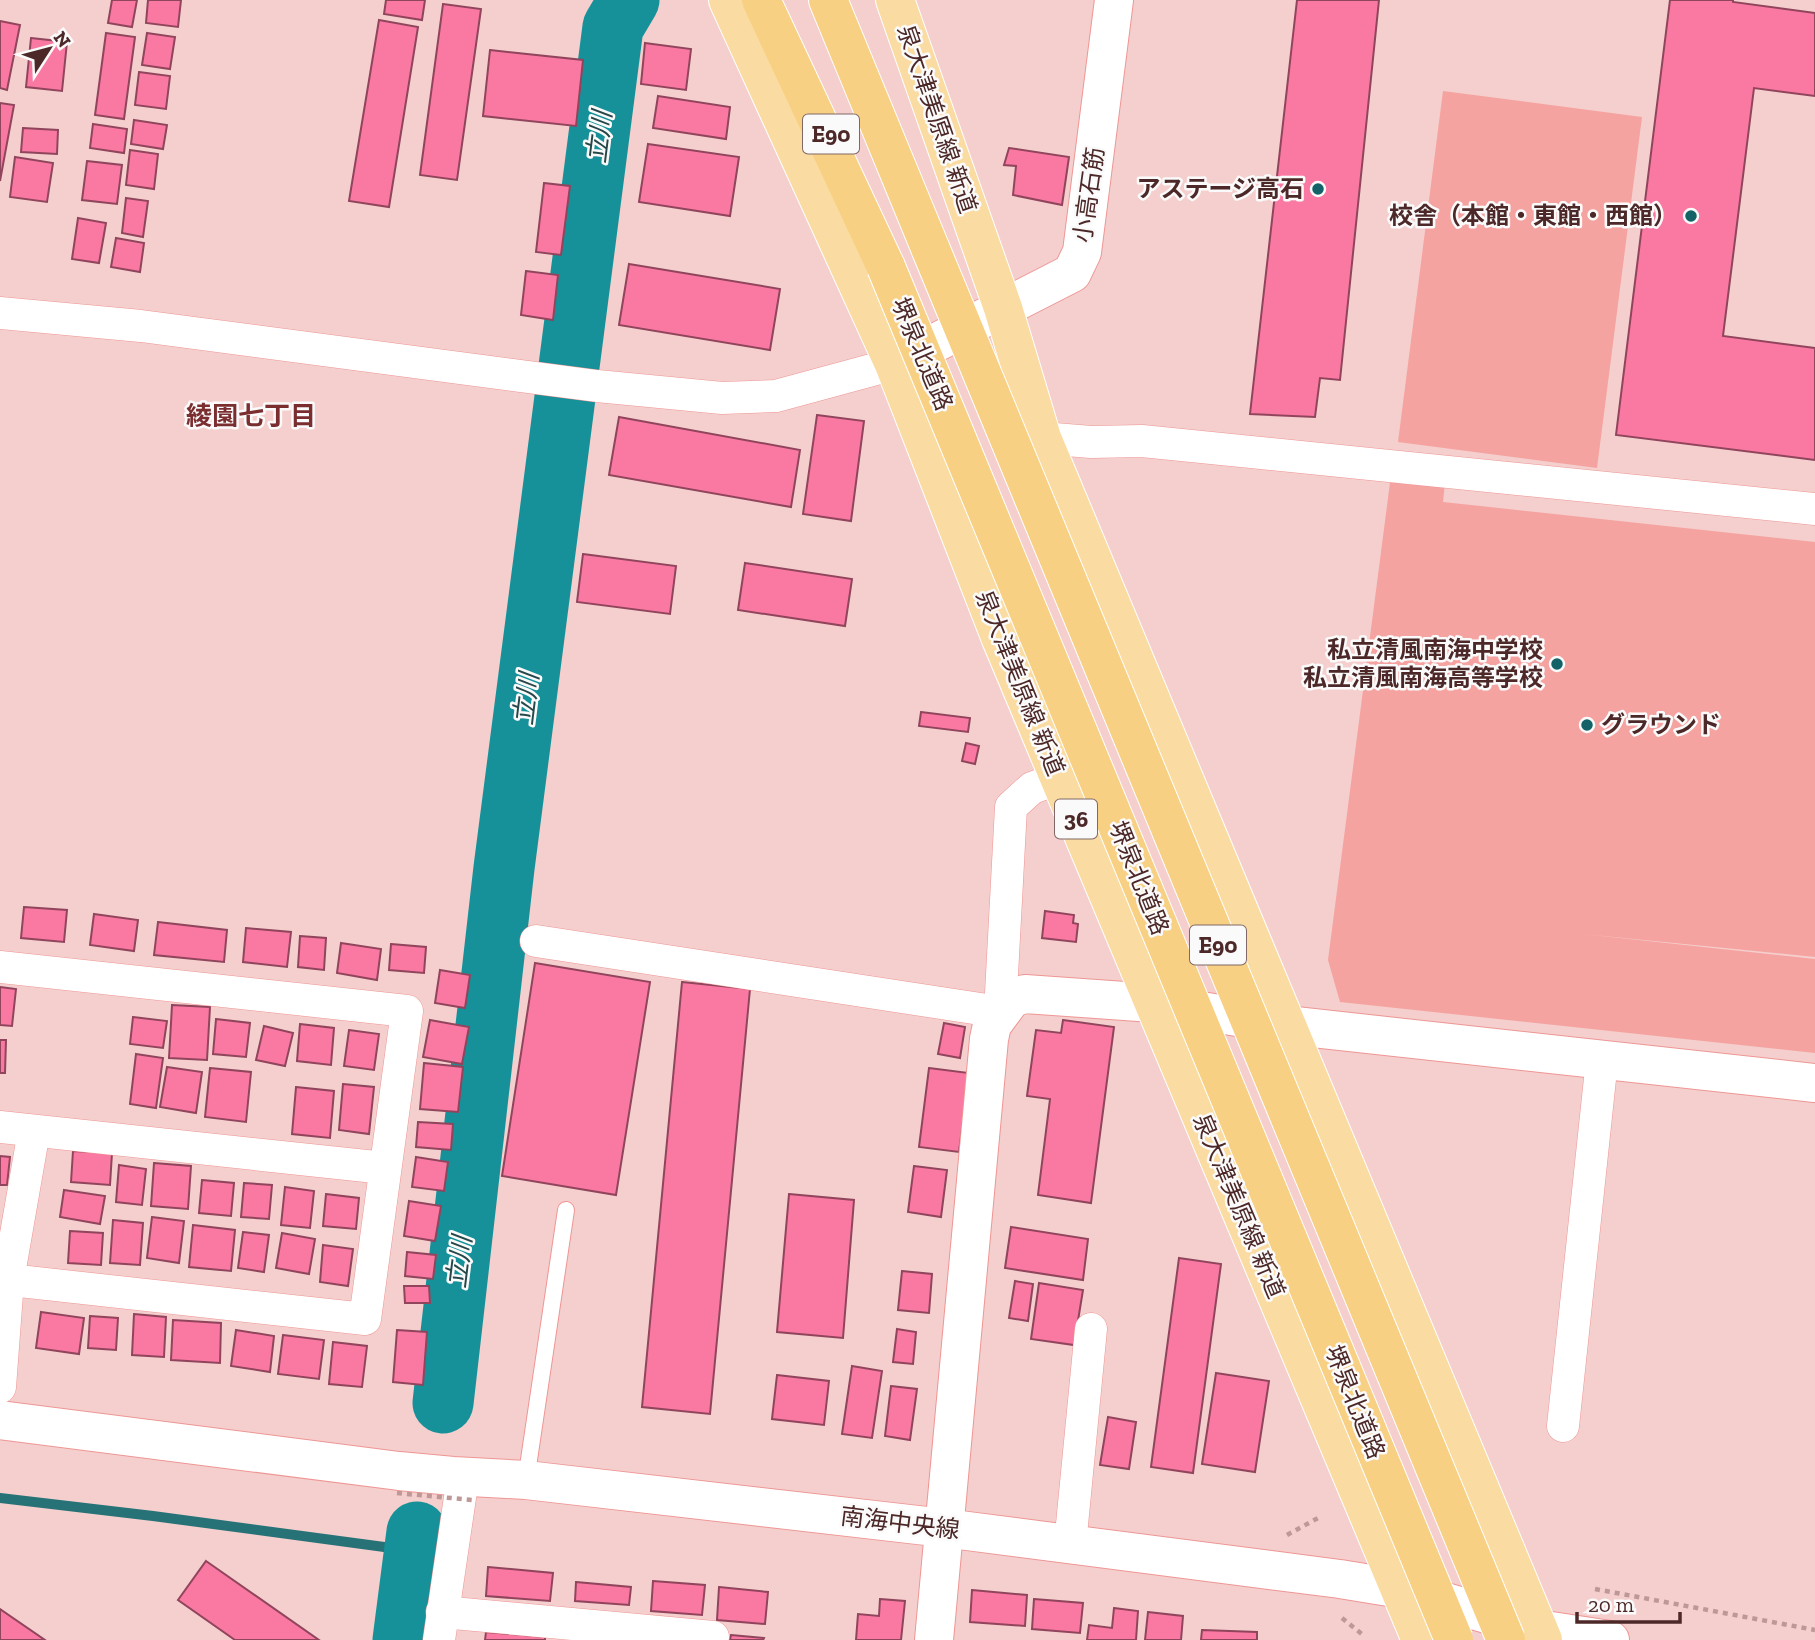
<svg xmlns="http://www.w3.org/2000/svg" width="1815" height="1640" font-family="'Zilla Slab','Noto Sans JP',serif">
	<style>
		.green { fill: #f5a3a0 }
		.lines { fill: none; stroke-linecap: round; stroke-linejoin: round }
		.stream { stroke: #277277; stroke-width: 10 }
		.river { stroke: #179199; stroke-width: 61 }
		.building { fill: #fa79a2; stroke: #91455d; stroke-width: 2 }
		.service-casing { stroke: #ee9694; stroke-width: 18 }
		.minor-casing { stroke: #ee9694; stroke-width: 33 }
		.tertiary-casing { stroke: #ee9694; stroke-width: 40 }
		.primary-casing { stroke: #fff; stroke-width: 40 }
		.trunk-casing { stroke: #fff; stroke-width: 40 }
		.path { stroke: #bd9897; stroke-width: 4.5; stroke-dasharray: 5 5; stroke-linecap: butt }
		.service { stroke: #fff; stroke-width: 16 }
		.minor { stroke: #fff; stroke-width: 32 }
		.tertiary { stroke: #fff; stroke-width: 38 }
		.primary { stroke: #fadca2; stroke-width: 38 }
		.trunk { stroke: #f8d083; stroke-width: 38 }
		.trunk-bridge-casing { stroke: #fff; stroke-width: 40; stroke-linecap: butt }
		.path-bridge { stroke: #bd9897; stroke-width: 4.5; stroke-dasharray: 5 5; stroke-linecap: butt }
		.trunk-bridge { stroke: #f8d083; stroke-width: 38 }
		.poi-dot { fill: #126267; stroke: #fafafa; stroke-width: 2.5 }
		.labels { text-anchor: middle; stroke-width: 5; stroke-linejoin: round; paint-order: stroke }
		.shield { fill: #fafafa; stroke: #806867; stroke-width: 2 }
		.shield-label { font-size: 23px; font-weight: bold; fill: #4c2928 }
		.street-label { font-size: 24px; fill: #4c2928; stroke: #fafafa }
		.poi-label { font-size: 24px; font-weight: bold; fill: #4c2928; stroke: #fafafa; text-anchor: end }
		.water-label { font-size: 26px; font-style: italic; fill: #264749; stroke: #fafafa }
		.neighbourhood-label { font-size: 26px; font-weight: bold; fill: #7a2e30; stroke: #fafafa }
	</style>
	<rect width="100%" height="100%" fill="#f4cfcd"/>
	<g class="green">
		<polygon points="1443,91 1642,117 1597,468 1398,442"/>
		<polygon points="1391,475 1445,483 1443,502 1815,542 1815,957 1583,934 1815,959 1815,1053 1340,1002 1328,960"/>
	</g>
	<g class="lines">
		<polyline class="stream" points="0,1498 153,1516 414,1551"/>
		<g class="river">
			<polyline points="443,1403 504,868 613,27 629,0"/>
			<polyline points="403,1640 417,1532"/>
		</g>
	</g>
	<g class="building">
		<polygon points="112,0 137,0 132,27 108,23"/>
		<polygon points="148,0 181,0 178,27 146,23"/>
		<polygon points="386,0 425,0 422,20 384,14"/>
		<polygon points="1297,0 1379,0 1340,380 1320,378 1315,417 1250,414"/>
		<polygon points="1670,0 1733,0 1733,2 1815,13 1815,96 1754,88 1723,336 1815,348 1815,460 1616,435"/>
		<polygon points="443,4 481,9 457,180 420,175"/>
		<polygon points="379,20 418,27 389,207 349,201"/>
		<polygon points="0,21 20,25 7,90 0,88"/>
		<polygon points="106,33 135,37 124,119 95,115"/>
		<polygon points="147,33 175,37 170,69 142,65"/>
		<polygon points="31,38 67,42 62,91 26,87"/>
		<polygon points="645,43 691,49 686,90 641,84"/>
		<polygon points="490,50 583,60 576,126 483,116"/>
		<polygon points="139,72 170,76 166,109 135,105"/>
		<polygon points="658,96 730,107 726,139 653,128"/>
		<polygon points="0,103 14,105 0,181"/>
		<polygon points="134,120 167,125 163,149 131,144"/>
		<polygon points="93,124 127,129 124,153 90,148"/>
		<polygon points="23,128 58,130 57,154 21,152"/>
		<polygon points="648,144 739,157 730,216 639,202"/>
		<polygon points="1009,148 1069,157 1062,205 1013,195 1016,166 1004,165"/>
		<polygon points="130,150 158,154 154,189 126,185"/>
		<polygon points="15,157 53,163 47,202 10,197"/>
		<polygon points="87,161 122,165 117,204 82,200"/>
		<polygon points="544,183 570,186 561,255 536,252"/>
		<polygon points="126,198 148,201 143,237 122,233"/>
		<polygon points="78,218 106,223 99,263 72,259"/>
		<polygon points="116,238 144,243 140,272 111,267"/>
		<polygon points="629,264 780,289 770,350 619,325"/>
		<polygon points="526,271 558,275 553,320 521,315"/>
		<polygon points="817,415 864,421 851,521 803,514"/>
		<polygon points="619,417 800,450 791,507 609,475"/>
		<polygon points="583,554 676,566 670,614 577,602"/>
		<polygon points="745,563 852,579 845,626 738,610"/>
		<polygon points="921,712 970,718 968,732 919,726"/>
		<polygon points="966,743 979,746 975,764 962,761"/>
		<polygon points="24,907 67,910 64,942 21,938"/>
		<polygon points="1045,911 1074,915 1073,923 1078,924 1076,942 1042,938"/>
		<polygon points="94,914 138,920 134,951 90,945"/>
		<polygon points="158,922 227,930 224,962 154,955"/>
		<polygon points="246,928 291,932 287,967 243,962"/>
		<polygon points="300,936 326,938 324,970 298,967"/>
		<polygon points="341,943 381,949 377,980 337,973"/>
		<polygon points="391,944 426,947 424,973 389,970"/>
		<polygon points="535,963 650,982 616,1195 502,1176"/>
		<polygon points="440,970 470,975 465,1008 435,1003"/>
		<polygon points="682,982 750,989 710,1414 642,1407"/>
		<polygon points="0,987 16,989 12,1026 0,1025"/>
		<polygon points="172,1005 210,1007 207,1060 169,1058"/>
		<polygon points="133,1017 167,1021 163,1048 130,1044"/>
		<polygon points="216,1019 250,1023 246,1057 213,1054"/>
		<polygon points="430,1020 469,1027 462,1064 423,1057"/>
		<polygon points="1063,1020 1114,1027 1091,1203 1038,1195 1050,1099 1027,1096 1036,1030 1061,1033"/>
		<polygon points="944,1023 965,1027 960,1058 938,1054"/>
		<polygon points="300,1024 334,1028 331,1065 297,1061"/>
		<polygon points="264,1026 293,1033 285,1066 256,1060"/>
		<polygon points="349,1030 379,1034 374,1070 344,1066"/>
		<polygon points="0,1040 6,1040 5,1073 0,1073"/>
		<polygon points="136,1054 163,1058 156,1108 130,1104"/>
		<polygon points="424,1063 463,1067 458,1112 420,1109"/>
		<polygon points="167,1067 202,1072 196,1113 160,1107"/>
		<polygon points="210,1068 251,1072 246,1122 205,1117"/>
		<polygon points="929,1068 969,1073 959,1152 919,1147"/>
		<polygon points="343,1084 374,1087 369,1134 339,1130"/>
		<polygon points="296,1087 334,1091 330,1138 292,1134"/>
		<polygon points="418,1122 453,1124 451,1150 416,1147"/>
		<polygon points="73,1151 112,1153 110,1185 71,1182"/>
		<polygon points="0,1156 10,1157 7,1185 0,1185"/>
		<polygon points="416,1157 448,1162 444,1191 412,1187"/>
		<polygon points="154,1163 191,1166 188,1209 151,1206"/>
		<polygon points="119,1165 146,1169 142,1205 116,1202"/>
		<polygon points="914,1166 947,1170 941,1217 908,1212"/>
		<polygon points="202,1180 234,1183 231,1216 199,1213"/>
		<polygon points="244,1183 272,1185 269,1219 241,1217"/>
		<polygon points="285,1187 314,1191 310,1228 281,1225"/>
		<polygon points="64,1190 105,1196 100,1224 60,1217"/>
		<polygon points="326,1194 359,1198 356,1229 323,1226"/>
		<polygon points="789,1194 854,1200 843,1338 777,1332"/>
		<polygon points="409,1201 441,1206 435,1241 404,1236"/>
		<polygon points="152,1217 184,1221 179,1263 147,1258"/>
		<polygon points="113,1220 143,1223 140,1265 110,1263"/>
		<polygon points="193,1225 235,1230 231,1271 189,1267"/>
		<polygon points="1011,1227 1088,1239 1083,1280 1005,1268"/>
		<polygon points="70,1231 103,1233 101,1265 68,1263"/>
		<polygon points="243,1232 269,1235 264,1272 238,1268"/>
		<polygon points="282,1233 315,1239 309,1274 276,1268"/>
		<polygon points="323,1245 353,1249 348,1286 320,1282"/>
		<polygon points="407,1252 436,1255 433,1279 405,1276"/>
		<polygon points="1179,1258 1221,1264 1193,1473 1151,1467"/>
		<polygon points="902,1271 932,1274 929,1313 898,1310"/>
		<polygon points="1015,1281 1033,1284 1028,1321 1009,1318"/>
		<polygon points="1039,1283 1083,1290 1074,1345 1031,1339"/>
		<polygon points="404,1286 429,1286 430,1303 405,1303"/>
		<polygon points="41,1312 84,1318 79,1354 36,1348"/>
		<polygon points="134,1314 166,1317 164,1357 132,1355"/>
		<polygon points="90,1316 118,1318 116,1350 88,1348"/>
		<polygon points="173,1320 221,1323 220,1363 171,1360"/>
		<polygon points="897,1329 916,1332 913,1364 893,1362"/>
		<polygon points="236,1330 274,1336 270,1372 231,1366"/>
		<polygon points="397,1330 427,1332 423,1385 393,1382"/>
		<polygon points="283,1335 324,1340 319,1379 278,1374"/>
		<polygon points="333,1342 367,1346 362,1387 329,1384"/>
		<polygon points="852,1366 882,1371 872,1438 842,1434"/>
		<polygon points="1216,1373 1269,1381 1255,1472 1202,1464"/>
		<polygon points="777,1375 829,1381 824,1425 772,1419"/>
		<polygon points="891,1386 917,1389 910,1440 885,1436"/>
		<polygon points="1108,1417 1136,1422 1129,1469 1100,1465"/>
		<polygon points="206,1561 319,1640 235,1640 178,1600"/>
		<polygon points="488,1567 553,1573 550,1601 486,1596"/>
		<polygon points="653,1581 705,1585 702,1615 651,1611"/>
		<polygon points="576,1582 631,1587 629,1605 575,1601"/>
		<polygon points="719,1587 768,1592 765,1624 717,1620"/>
		<polygon points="972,1590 1027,1595 1025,1626 970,1622"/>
		<polygon points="880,1599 905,1601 901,1640 856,1640 858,1614 879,1616"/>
		<polygon points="1034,1599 1083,1603 1080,1633 1032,1629"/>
		<polygon points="1114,1608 1138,1611 1136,1640 1087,1640 1089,1625 1112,1628"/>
		<polygon points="0,1609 45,1640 0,1640"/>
		<polygon points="1148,1612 1183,1616 1181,1640 1145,1640"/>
		<polygon points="1202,1630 1257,1632 1257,1640 1201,1640"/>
		<polygon points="486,1632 545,1637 545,1640 485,1640"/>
		<polygon points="731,1635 764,1638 763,1640 730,1640"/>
	</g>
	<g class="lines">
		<defs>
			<polyline id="service" points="526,1480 566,1210"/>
			<g id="minor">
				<polyline points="0,313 141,326 597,386 722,398 776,396 894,364"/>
				<polyline points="1042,438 1091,442 1142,441 1815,509"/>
				<polyline points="536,941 1000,1012 1011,807 1032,788 1059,778"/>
				<polyline points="0,967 407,1011 365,1319 0,1279"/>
				<polyline points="0,1127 385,1168"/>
				<polyline points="0,1387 8,1280 34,1131"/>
				<polyline points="1563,1426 1602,1060"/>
				<polyline points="1070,1545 1091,1329"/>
				<polyline points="442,1612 713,1637"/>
				<polyline points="439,1640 463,1477"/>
			</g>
			<g id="tertiary">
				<polyline points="894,364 1072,273 1082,252 1114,0"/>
				<polyline points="0,1420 399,1471 453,1476 526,1480 944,1528 1340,1579 1401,1589 1538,1629 1610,1640"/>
				<polyline points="934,1640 989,1039 992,1025 1012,998 1025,994 1153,1003 1286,1025 1815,1083"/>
			</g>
			<g id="primary">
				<polyline points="728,0 894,364 1001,639 1421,1640"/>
				<polyline points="895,0 1003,308 1042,438 1543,1640"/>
			</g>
			<g id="trunk">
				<polyline points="761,0 886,267"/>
				<polyline points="828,0 931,250"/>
			</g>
		</defs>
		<use href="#service" class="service-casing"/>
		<use href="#minor" class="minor-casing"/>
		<use href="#tertiary" class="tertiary-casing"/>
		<use href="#primary" class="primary-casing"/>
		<use href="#trunk" class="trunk-casing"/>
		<g class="path">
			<polyline points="1287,1535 1318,1518"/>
			<polyline points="1595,1589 1815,1630"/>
			<polyline points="1342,1618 1363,1635"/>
		</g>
		<use href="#service" class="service"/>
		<use href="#minor" class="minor"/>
		<use href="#tertiary" class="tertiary"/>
		<use href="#primary" class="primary"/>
		<use href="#trunk" class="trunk"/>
		<defs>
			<g id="trunk-bridge">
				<polyline points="931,250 1506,1640"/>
				<polyline points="886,267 1454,1640"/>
			</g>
		</defs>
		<use href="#trunk-bridge" class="trunk-bridge-casing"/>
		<polyline class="path-bridge" points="397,1493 472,1500"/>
		<use href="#trunk-bridge" class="trunk-bridge"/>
	</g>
	<g class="poi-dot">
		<circle cx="1318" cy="189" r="7"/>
		<circle cx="1691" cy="216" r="7"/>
		<circle cx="1557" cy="664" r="7"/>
		<circle cx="1587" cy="725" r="7"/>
	</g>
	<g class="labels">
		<g class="shield">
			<rect x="803" y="114.5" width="56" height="39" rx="5"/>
			<rect x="1055" y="799.5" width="42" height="39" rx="5"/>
			<rect x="1190" y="925.5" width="56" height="39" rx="5"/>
		</g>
		<g class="shield-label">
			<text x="831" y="142">E90</text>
			<text x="1076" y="827">36</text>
			<text x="1218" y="953">E90</text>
		</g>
		<g class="street-label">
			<text transform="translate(937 119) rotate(71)" y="8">泉大津美原線 新道</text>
			<text transform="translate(1089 195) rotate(-82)" y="8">小高石筋</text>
			<text transform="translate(922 354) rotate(67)" y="8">堺泉北道路</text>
			<text transform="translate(1020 683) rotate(68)" y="8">泉大津美原線 新道</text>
			<text transform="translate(1139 878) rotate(68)" y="8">堺泉北道路</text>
			<text transform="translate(1239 1206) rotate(67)" y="8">泉大津美原線 新道</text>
			<text transform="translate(1355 1402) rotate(68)" y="8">堺泉北道路</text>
			<text transform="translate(900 1523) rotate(7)" y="8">南海中央線</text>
		</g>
		<g class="poi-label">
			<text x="1304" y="197">アステージ高石</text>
			<text x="1677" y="224">校舎（本館・東館・西館）</text>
			<text x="1543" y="658">私立清風南海中学校<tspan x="1543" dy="28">私立清風南海高等学校</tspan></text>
			<text x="1601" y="733" text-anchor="start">グラウンド</text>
		</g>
		<g class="water-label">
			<text transform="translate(599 137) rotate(-83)" y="9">立川</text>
			<text transform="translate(526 699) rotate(-83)" y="9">立川</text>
			<text transform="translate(459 1262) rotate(-83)" y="9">立川</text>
		</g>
		<g class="neighbourhood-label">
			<text x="251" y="425">綾園七丁目</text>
		</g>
	</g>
	<g transform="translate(49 49) rotate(54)" stroke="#fafafa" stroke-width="5" paint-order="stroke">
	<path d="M0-5L12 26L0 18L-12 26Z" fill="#4c2928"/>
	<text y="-10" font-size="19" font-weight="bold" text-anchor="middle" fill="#4c2928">N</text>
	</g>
	<path d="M1577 1612v10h103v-10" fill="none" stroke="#4c2928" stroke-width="3.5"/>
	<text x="1588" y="1612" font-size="21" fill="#4c2928" stroke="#fafafa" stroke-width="5" paint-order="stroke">20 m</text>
</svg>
